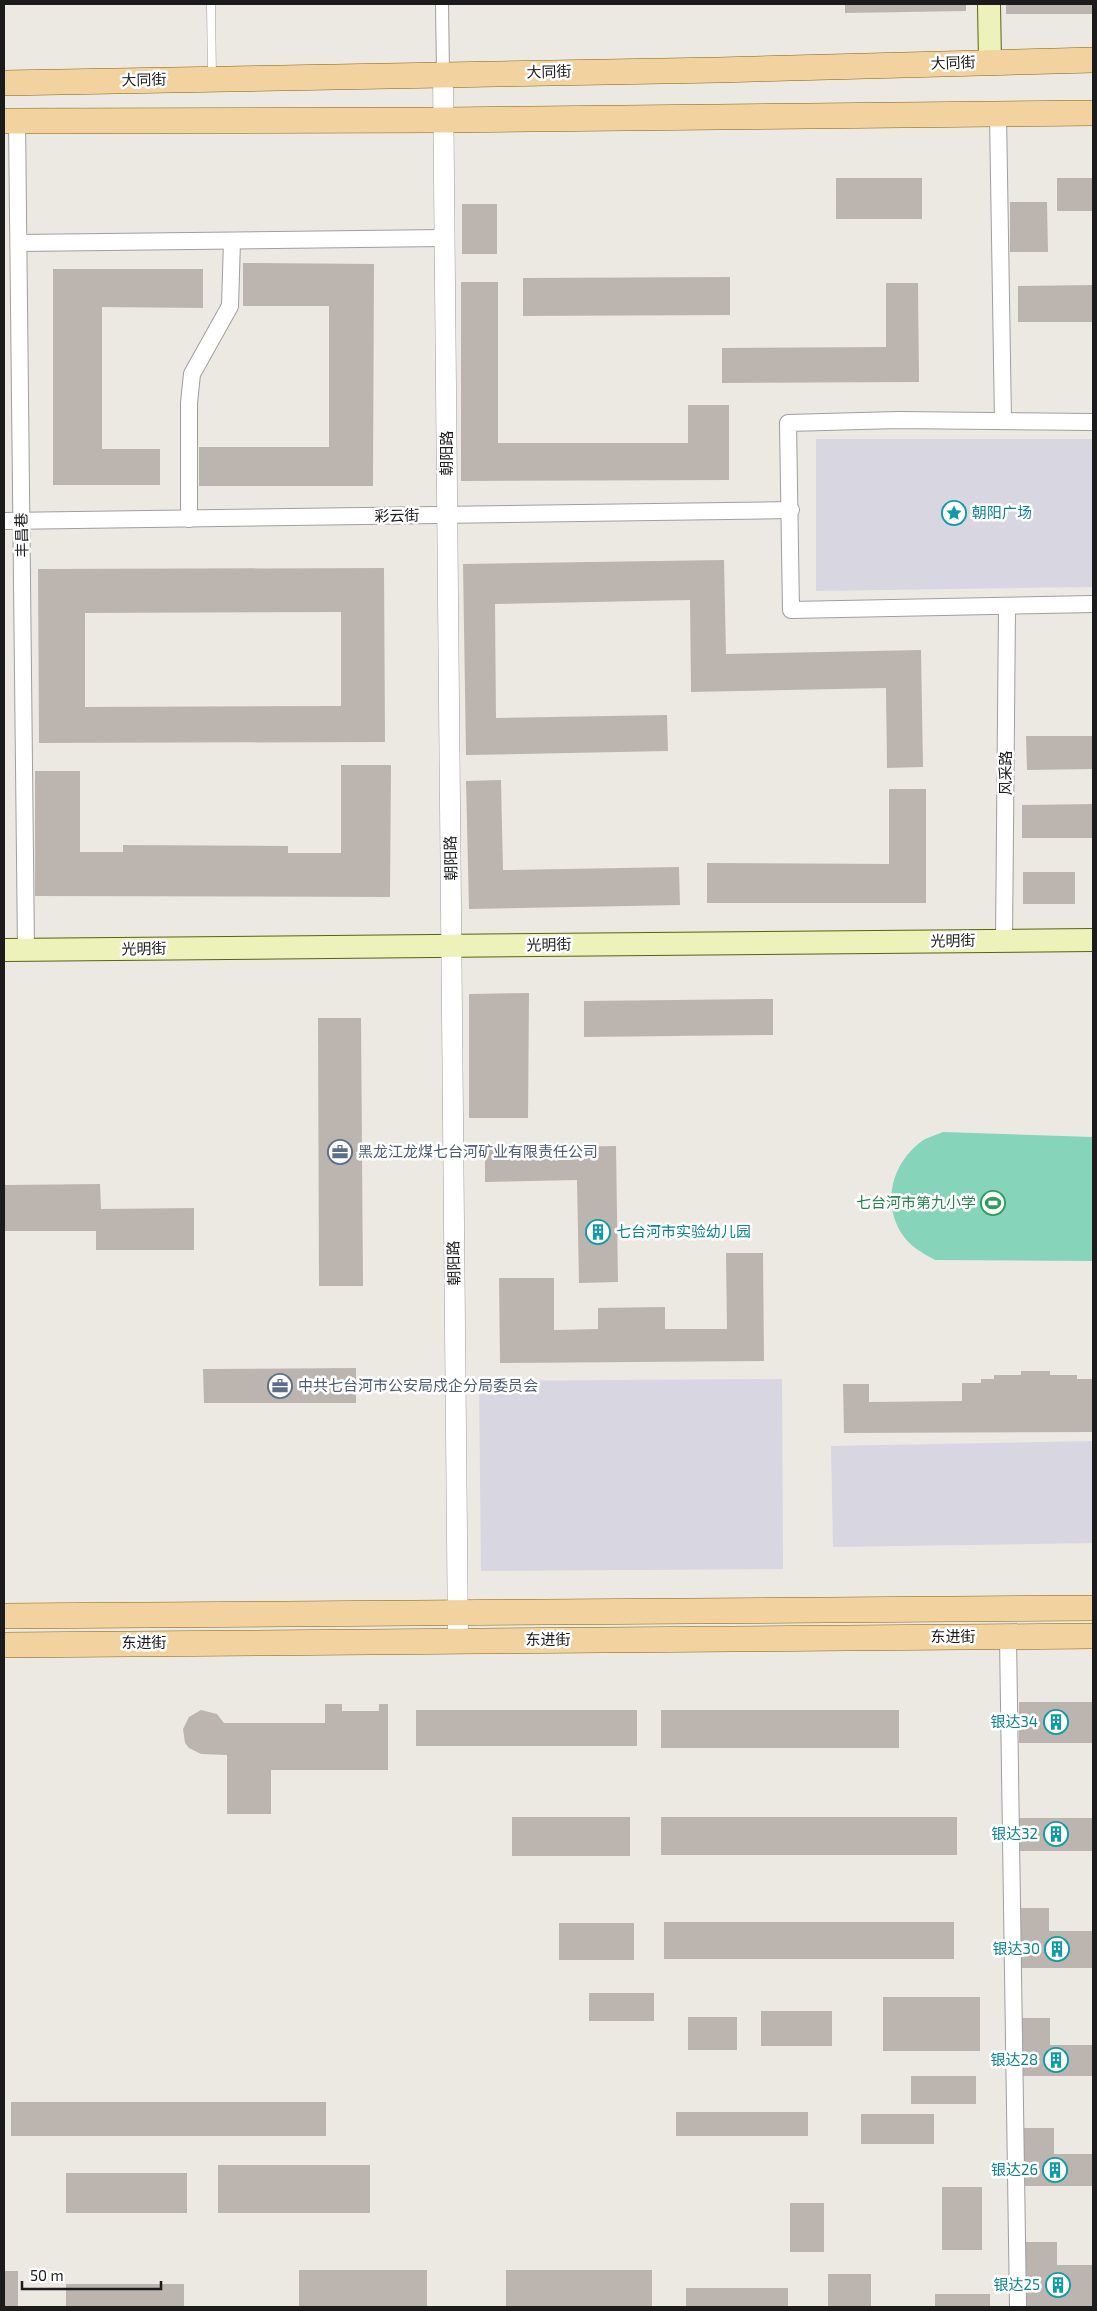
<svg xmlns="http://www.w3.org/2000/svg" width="1097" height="2311" font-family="'Exo 2','Noto Sans SC',sans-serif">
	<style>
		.pitch { fill: #86d4ba }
		.plaza { fill: #d7d6e1 }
		.building { fill: #bcb5af; fill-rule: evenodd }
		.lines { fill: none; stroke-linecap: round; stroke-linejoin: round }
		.service-casing { stroke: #9f9f9f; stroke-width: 9 }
		.pedestrian-casing { stroke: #9f9f9f; stroke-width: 14 }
		.minor-casing { stroke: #9f9f9f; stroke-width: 18 }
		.tertiary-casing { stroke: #9f9f9f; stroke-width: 21 }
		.secondary-casing { stroke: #57650f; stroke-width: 24 }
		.primary-casing { stroke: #84640e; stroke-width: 26 }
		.service { stroke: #fff; stroke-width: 8 }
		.pedestrian { stroke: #fff; stroke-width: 12 }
		.minor { stroke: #fff; stroke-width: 16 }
		.tertiary { stroke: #fff; stroke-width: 20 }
		.secondary { stroke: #ecf2b9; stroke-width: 22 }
		.primary { stroke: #f2d3a0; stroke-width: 25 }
		.labels { text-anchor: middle; stroke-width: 5; stroke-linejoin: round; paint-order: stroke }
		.street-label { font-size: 15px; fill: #1b1b1b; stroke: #fff }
		.culture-label { font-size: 15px; fill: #0d838f; stroke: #fff; text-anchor: end }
		.service-label { font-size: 15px; fill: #4e5e75; stroke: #fff; text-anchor: start }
		.leisure-label { font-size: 15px; fill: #27864d; stroke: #fff; text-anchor: end }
	</style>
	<rect width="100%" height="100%" fill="#ece9e2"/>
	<path class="pitch" d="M943 1132 1093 1137V1261L935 1260C922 1253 910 1246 902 1234 881 1202 893 1162 922 1141 928 1137 937 1135 943 1132Z"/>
	<g class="plaza">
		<polygon points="816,439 1093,439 1093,587 816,591"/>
		<polygon points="782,1379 783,1569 481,1571 479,1381"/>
		<polygon points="1093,1441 1093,1543 833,1547 831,1446"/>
	</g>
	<g class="building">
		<polygon points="845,4 966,4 966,11 845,13"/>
		<rect x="1006" y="4" width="87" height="10"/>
		<rect x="836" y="178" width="86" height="41"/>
		<rect x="1057" y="178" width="36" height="33"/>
		<polygon points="1010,202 1047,202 1048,252 1010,252"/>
		<rect x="462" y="204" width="35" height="50"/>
		<polygon points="243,263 374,264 373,486 199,486 199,447 329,447 329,306 243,306"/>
		<polygon points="53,269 203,269 203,308 102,307 102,449 160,449 160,485 53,485"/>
		<polygon points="730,277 730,315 523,316 523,278"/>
		<polygon points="461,282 498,282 498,443 688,443 688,405 729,405 729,480 461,481"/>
		<polygon points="886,283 918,283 919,382 722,383 722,348 886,347"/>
		<polygon points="1093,285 1093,322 1018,322 1018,286"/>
		<polygon points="724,560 726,654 921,650 923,767 887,768 886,688 691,692 690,600 495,604 496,718 667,715 668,751 466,755 463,564"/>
		<path d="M384 568 385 742 39 743 38 569ZM341 612V706L85 707V613Z"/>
		<polygon points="1026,736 1093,736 1093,769 1027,770"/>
		<polygon points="341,765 391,765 390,897 35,896 35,771 80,771 80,852 123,852 123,845 288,846 288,853 341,853"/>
		<polygon points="501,780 503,870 679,867 680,905 469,909 466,781"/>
		<polygon points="889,789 926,789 926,903 707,903 707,863 889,864"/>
		<polygon points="1093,804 1093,838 1022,838 1022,805"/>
		<rect x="1023" y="872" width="52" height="32"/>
		<polygon points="529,993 528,1118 469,1118 469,994"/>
		<polygon points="773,999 773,1035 584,1037 584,1001"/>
		<polygon points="318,1018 361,1018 363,1286 319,1286"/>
		<polygon points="616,1146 618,1282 579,1283 577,1180 485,1182 485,1148"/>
		<polygon points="100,1184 101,1209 194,1208 194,1250 96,1250 96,1231 4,1231 4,1185"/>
		<polygon points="726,1253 763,1253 764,1361 500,1363 499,1278 554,1278 554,1330 598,1329 598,1308 665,1307 665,1329 727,1329"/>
		<polygon points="356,1368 356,1403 204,1403 203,1369"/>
		<polygon points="1021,1371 1050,1371 1050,1375 1077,1375 1077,1379 1093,1379 1093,1432 844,1433 843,1384 869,1384 869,1402 962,1401 962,1383 981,1383 981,1379 994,1379 994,1375 1021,1375"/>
		<rect x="1019" y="1702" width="74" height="41"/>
		<polygon points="325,1704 342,1704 342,1711 379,1711 379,1704 388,1704 388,1770 271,1770 271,1814 227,1814 227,1755 201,1754 189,1748 185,1743 183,1729 189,1717 201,1710 217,1714 224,1723 325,1723"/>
		<rect x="416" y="1710" width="221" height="36"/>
		<rect x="661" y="1710" width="238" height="38"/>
		<rect x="512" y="1817" width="118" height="39"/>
		<rect x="661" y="1817" width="296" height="38"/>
		<rect x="1019" y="1818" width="74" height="33"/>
		<polygon points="1020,1908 1049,1908 1049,1931 1093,1931 1093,1968 1020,1968"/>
		<rect x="664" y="1922" width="290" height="37"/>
		<rect x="559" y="1923" width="75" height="37"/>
		<rect x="589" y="1993" width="65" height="28"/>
		<rect x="883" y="1997" width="97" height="54"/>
		<rect x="761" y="2011" width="71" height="35"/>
		<rect x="688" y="2017" width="49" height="33"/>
		<polygon points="1019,2018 1050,2018 1050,2045 1093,2045 1093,2076 1019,2076"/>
		<rect x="911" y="2076" width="65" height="28"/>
		<rect x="11" y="2102" width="315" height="34"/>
		<rect x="676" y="2112" width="132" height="24"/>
		<rect x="861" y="2114" width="73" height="30"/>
		<polygon points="1017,2128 1054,2128 1054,2154 1093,2154 1093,2186 1017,2186"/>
		<rect x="218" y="2165" width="152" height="48"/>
		<rect x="66" y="2173" width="121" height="40"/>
		<rect x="942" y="2187" width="40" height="63"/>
		<rect x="790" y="2203" width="34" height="49"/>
		<polygon points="1023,2242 1057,2242 1057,2265 1093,2265 1093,2306 1023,2306"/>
		<rect x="299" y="2270" width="128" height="37"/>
		<rect x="506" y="2270" width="146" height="37"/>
		<rect x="4" y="2271" width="14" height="36"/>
		<rect x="828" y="2274" width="43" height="33"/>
		<rect x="66" y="2284" width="118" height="23"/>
		<rect x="686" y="2288" width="102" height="19"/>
		<rect x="935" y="2294" width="55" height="13"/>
	</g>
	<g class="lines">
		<defs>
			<polyline id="service" points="211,4 212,77"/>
			<polyline id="pedestrian" points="442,4 443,74"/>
			<g id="minor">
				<polyline points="998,114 1003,421"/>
				<polyline points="17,121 26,950"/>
				<polyline points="19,243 445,238"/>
				<polyline points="1093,422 898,420 788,423 791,610 1093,604"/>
				<polyline points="189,519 189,403 192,374 230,306 232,241"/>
				<polyline points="4,521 791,510"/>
				<polyline points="1004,940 1007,607"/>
				<polyline points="1008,1637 1018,2307"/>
			</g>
			<polyline id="tertiary" points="443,74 458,1641"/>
			<g id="secondary">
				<polyline points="989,4 990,61"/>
				<polyline points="4,950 1093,940"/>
			</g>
			<g id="primary">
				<polyline points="4,83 718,70 1093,60"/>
				<polyline points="4,121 444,120 1093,113"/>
				<polyline points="4,1616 1093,1608"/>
				<polyline points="4,1645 1093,1636"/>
			</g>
		</defs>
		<use href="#service" class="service-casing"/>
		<use href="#pedestrian" class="pedestrian-casing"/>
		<use href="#minor" class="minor-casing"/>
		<use href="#tertiary" class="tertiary-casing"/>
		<use href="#secondary" class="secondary-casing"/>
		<use href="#primary" class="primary-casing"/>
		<use href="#service" class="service"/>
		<use href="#pedestrian" class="pedestrian"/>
		<use href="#minor" class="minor"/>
		<use href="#tertiary" class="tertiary"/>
		<use href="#secondary" class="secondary"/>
		<use href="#primary" class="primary"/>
	</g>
	<defs>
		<symbol id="sight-ring" viewBox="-11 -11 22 22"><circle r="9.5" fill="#fff" stroke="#0f9aa8" stroke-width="1.5"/><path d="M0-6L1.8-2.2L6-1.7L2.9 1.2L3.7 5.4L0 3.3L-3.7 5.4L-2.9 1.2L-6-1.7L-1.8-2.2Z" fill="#0f9aa8"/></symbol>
		<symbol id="office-ring" viewBox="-11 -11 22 22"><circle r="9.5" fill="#fff" stroke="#5c6f8a" stroke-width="1.5"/><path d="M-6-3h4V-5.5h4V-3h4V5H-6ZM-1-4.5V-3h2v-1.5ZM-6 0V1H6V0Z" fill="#5c6f8a"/></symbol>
		<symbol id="stadium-ring" viewBox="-11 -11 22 22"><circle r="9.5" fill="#fff" stroke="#2e9e5b" stroke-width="1.5"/><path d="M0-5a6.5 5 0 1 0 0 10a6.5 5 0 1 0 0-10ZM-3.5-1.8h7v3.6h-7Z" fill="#2e9e5b"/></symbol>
		<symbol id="building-ring" viewBox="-11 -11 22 22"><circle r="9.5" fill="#fff" stroke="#0f9aa8" stroke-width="1.5"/><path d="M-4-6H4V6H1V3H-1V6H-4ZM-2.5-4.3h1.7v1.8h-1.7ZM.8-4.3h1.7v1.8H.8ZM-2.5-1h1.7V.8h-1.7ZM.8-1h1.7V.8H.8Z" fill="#0f9aa8"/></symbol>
	</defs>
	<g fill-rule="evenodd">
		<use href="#sight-ring" x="940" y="499" width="28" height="28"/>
		<use href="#office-ring" x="326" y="1138" width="28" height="28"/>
		<use href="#stadium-ring" x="979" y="1189" width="28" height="28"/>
		<use href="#building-ring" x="584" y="1218" width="28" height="28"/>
		<use href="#office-ring" x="266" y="1372" width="28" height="28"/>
		<use href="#building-ring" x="1042" y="1708" width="28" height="28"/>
		<use href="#building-ring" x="1042" y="1820" width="28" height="28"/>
		<use href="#building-ring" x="1043" y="1935" width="28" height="28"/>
		<use href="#building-ring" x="1042" y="2046" width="28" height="28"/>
		<use href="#building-ring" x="1041" y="2156" width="28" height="28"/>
		<use href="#building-ring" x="1044" y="2271" width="28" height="28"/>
	</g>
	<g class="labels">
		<g class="street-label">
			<text transform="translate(953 63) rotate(-2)" y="5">大同街</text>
			<text transform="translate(549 72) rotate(-1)" y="5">大同街</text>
			<text transform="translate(144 80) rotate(-1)" y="5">大同街</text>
			<text transform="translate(447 453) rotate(-90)" y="5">朝阳路</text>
			<text transform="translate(397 516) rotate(-1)" y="5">彩云街</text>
			<text transform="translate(22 535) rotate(-91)" y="5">丰昌巷</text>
			<text transform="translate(1006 773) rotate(-90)" y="5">风采路</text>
			<text transform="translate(451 858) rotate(-91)" y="5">朝阳路</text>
			<text transform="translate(953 941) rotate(-1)" y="5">光明街</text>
			<text transform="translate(549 945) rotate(-1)" y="5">光明街</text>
			<text transform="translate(144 949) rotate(-1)" y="5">光明街</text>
			<text transform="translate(454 1263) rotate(-91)" y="5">朝阳路</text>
			<text x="953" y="1642">东进街</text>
			<text x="548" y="1645">东进街</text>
			<text x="144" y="1648">东进街</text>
		</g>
		<g class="culture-label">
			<text x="972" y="518" text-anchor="start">朝阳广场</text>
			<text x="616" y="1237" text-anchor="start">七台河市实验幼儿园</text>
			<text x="1038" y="1727">银达34</text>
			<text x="1038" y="1839">银达32</text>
			<text x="1040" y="1954">银达30</text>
			<text x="1038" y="2065">银达28</text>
			<text x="1038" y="2175">银达26</text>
			<text x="1040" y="2290">银达25</text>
		</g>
		<g class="service-label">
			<text x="358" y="1157">黑龙江龙煤七台河矿业有限责任公司</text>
			<text x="298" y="1391">中共七台河市公安局戍企分局委员会</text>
		</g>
		<g class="leisure-label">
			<text x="976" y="1208">七台河市第九小学</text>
		</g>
	</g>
	<rect width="1097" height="2311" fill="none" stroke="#1b1b1b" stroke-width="10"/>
	<path d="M22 2281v8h139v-8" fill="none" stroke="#1b1b1b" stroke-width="2.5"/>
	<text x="30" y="2281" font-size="15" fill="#1b1b1b" stroke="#ffffff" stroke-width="4" paint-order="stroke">50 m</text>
</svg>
